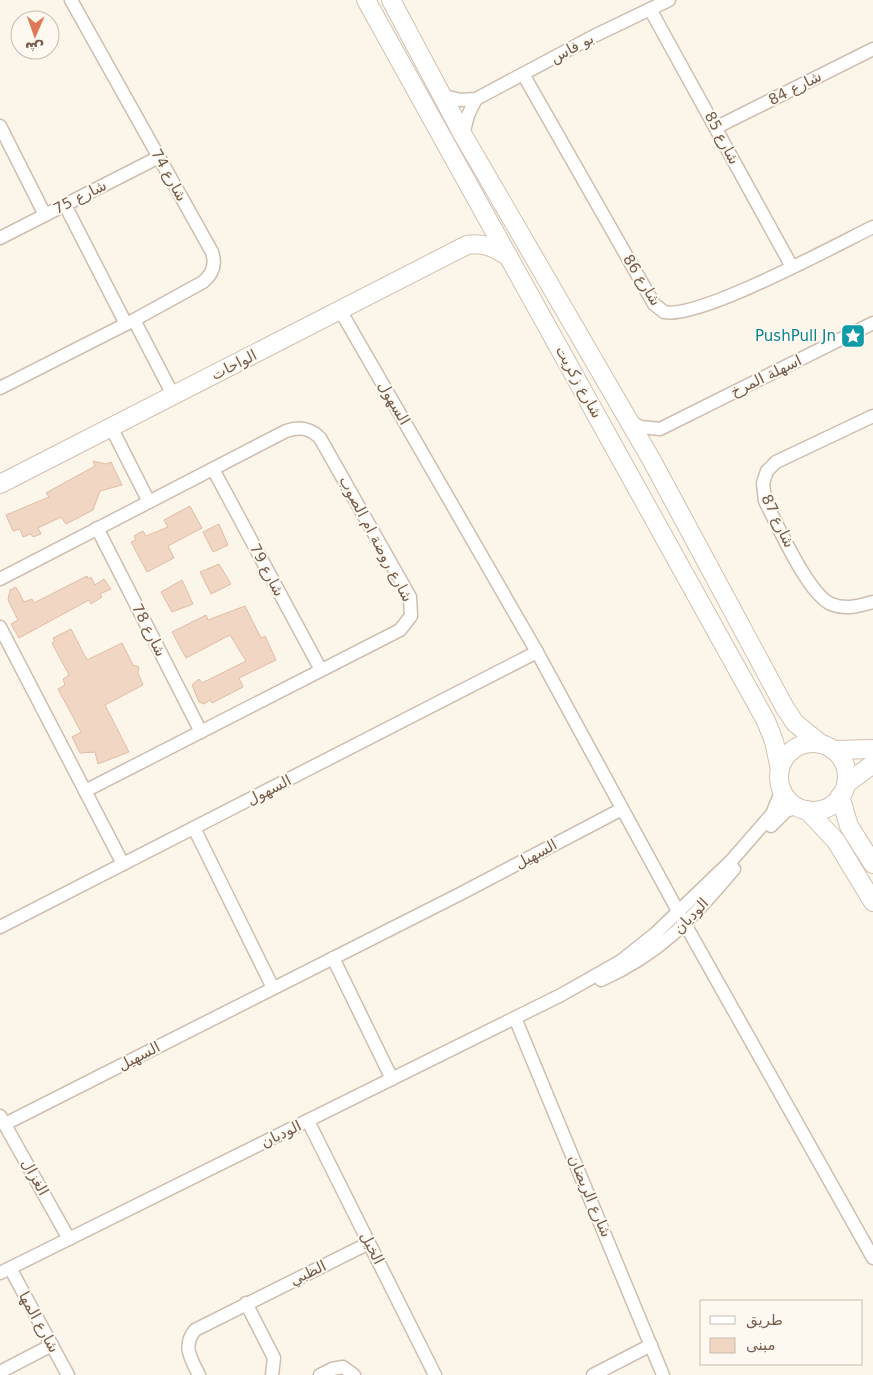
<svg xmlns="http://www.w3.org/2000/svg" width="873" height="1375" font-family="'DejaVu Sans','Noto Sans Arabic',sans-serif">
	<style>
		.building { fill: #f0d6c3; stroke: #e2bda4 }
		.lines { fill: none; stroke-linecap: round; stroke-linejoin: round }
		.street-casing { stroke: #cebeb0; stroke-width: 15 }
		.secondary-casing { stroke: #d3c0b0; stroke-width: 20 }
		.street { stroke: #fff; stroke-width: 12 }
		.secondary { stroke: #fff; stroke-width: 18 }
		.labels { text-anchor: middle; stroke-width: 4; stroke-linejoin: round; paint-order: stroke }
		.street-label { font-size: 15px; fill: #765d4e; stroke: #fef9f0 }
		.culture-label { font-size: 15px; fill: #0d838f; stroke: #fef9f0; text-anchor: end }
	</style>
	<rect width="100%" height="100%" fill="#fcf5ea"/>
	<g class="building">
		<polygon points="93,461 106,464 111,462 122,485 100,491 93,510 66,524 61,517 38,528 41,534 33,537 31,534 23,537 20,529 13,531 6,515 49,497 46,493 95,466"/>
		<polygon points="190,506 202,528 168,546 174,558 147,572 131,542 136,540 134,536 143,531 146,536 168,527 164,520"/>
		<polygon points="219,524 228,545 213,552 203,532"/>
		<polygon points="219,564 231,584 211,594 200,572"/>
		<polygon points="87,576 88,579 91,577 95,585 104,579 111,589 100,594 102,597 91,604 89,600 19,638 11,624 18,620 8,600 10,590 16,587 24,602 32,599 34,603"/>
		<polygon points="182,580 193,604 172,612 161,592"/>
		<polygon points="245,606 261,638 265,636 276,660 239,678 243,687 212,703 210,700 204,704 199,702 192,685 199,679 202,683 246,661 230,635 186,658 172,632 206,615 208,620"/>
		<polygon points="71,629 87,660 122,643 133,665 139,667 138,673 143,685 105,705 129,752 98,764 95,752 80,753 72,737 81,732 58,689 65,685 63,679 69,675 52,643 55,641 53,638"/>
	</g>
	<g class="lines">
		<defs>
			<g id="street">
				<polyline points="650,9 792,267"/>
				<path d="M523 74 654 304 664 312C698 320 836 245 873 227"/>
				<polyline points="441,95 460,100 476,99 594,36 669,0"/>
				<polyline points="0,126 45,215"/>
				<polyline points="717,127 873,49"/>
				<polyline points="463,135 468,115 476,99"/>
				<polyline points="65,205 126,324"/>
				<polyline points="0,238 159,157"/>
				<polyline points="340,310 537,652 685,924 873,1258"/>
				<polyline points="134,320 173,395"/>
				<path d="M0 388 134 320 203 282C213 274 216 264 212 252L71 0"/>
				<path d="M873 416 776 462 767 471 763 483 765 501C778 526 808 594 831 604 846 610 859 606 873 602"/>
				<polyline points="630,422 641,427 660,429 873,323"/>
				<polyline points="111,427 149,502"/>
				<polyline points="213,469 321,670"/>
				<polyline points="97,528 201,732"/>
				<path d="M0 579 286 431C300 426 310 428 320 438L410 597 411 616 400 630 85 791"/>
				<polyline points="0,627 123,864"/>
				<polyline points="771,826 786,811 797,807"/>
				<polyline points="194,828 273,988"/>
				<polyline points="0,927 537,652"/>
				<polyline points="333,958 392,1079"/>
				<path d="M601 980C660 954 693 918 734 869"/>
				<polyline points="515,1018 663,1375"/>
				<polyline points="0,1116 69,1239"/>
				<polyline points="308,1121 435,1375"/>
				<polyline points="5,1124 460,894 622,809"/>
				<polyline points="10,1268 68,1375"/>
				<polyline points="0,1273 561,995 621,961 656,933 732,860 772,814 782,790"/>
				<polyline points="246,1303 274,1358 272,1375"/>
				<polyline points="0,1372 52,1345"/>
				<path d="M199 1375C191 1359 182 1346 195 1330L369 1243"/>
				<polyline points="320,1375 332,1369 343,1367 354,1375"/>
				<polyline points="593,1375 651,1345"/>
			</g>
			<g id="secondary">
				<polyline points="366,0 766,721 774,741 780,769"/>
				<polyline points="391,0 463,135 651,459 785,708 795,723 821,744"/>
				<path d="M0 484 467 245C484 242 495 248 509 257"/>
				<circle cx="813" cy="777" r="34"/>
				<polyline points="833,750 873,749"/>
				<polyline points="846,784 873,764"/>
				<polyline points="840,796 849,826 873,864"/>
				<polyline points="807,810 836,841 873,902"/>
			</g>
		</defs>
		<use href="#street" class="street-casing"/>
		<use href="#secondary" class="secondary-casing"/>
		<use href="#street" class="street"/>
		<use href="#secondary" class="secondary"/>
	</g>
	<defs>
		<symbol id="sight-square" viewBox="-11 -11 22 22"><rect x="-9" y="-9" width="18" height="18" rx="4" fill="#0f9aa8" stroke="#fef9f0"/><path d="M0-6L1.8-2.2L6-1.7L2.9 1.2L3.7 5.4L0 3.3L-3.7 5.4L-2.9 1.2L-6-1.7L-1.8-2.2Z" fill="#fff"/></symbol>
	</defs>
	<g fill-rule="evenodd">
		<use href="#sight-square" x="839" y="322" width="28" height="28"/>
	</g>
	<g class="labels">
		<g class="street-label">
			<text transform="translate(572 48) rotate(-28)" y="5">بو فاس</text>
			<text transform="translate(795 88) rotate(-27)" y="5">شارع 84</text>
			<text transform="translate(722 138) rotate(62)" y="5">شارع 85</text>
			<text transform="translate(169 175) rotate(61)" y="5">شارع 74</text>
			<text transform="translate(80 197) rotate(-27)" y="5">شارع 75</text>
			<text transform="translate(642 280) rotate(58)" y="5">شارع 86</text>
			<text transform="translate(234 365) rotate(-27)" y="5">الواحات</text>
			<text transform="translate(766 376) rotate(-26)" y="5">اسهلة المرخ</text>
			<text transform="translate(579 382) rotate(61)" y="5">شارع زكريت</text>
			<text transform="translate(394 403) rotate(60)" y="5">السهول</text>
			<text transform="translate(778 521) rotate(64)" y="5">شارع 87</text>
			<text transform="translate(376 539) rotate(62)" y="5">شارع روضة ام الصوب</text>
			<text transform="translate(267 570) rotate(62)" y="5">شارع 79</text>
			<text transform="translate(149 630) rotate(63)" y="5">شارع 78</text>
			<text transform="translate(269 790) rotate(-27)" y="5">السهول</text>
			<text transform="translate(536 854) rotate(-28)" y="5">السهيل</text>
			<text transform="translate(691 916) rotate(-46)" y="5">الوديان</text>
			<text transform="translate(139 1056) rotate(-27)" y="5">السهيل</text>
			<text transform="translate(281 1134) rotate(-26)" y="5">الوديان</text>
			<text transform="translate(35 1177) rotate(61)" y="5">الغزال</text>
			<text transform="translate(590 1196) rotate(67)" y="5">شارع الريضان</text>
			<text transform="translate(372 1248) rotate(63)" y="5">الخيل</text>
			<text transform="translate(308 1273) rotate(-26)" y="5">الظبي</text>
			<text transform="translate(39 1322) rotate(61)" y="5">شارع المها</text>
		</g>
		<g class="culture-label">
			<text x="836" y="341">PushPull Jn</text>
		</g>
	</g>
	<rect x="700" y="1300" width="162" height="65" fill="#fef9f0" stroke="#c8bbaf"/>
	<rect x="710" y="1316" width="25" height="8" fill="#ffffff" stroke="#c8bbaf"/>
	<text x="746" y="1325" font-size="15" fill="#765d4e">طريق</text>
	<rect x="710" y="1338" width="25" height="15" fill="#f0d6c3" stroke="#c8bbaf"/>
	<text x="746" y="1350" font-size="15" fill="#765d4e">مبنى</text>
	<g transform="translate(35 35) rotate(182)"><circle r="24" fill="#fef9f0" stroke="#c8bbaf"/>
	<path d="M0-4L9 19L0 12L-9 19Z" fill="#df7856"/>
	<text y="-8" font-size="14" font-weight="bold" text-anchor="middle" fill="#765d4e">ش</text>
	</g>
</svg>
